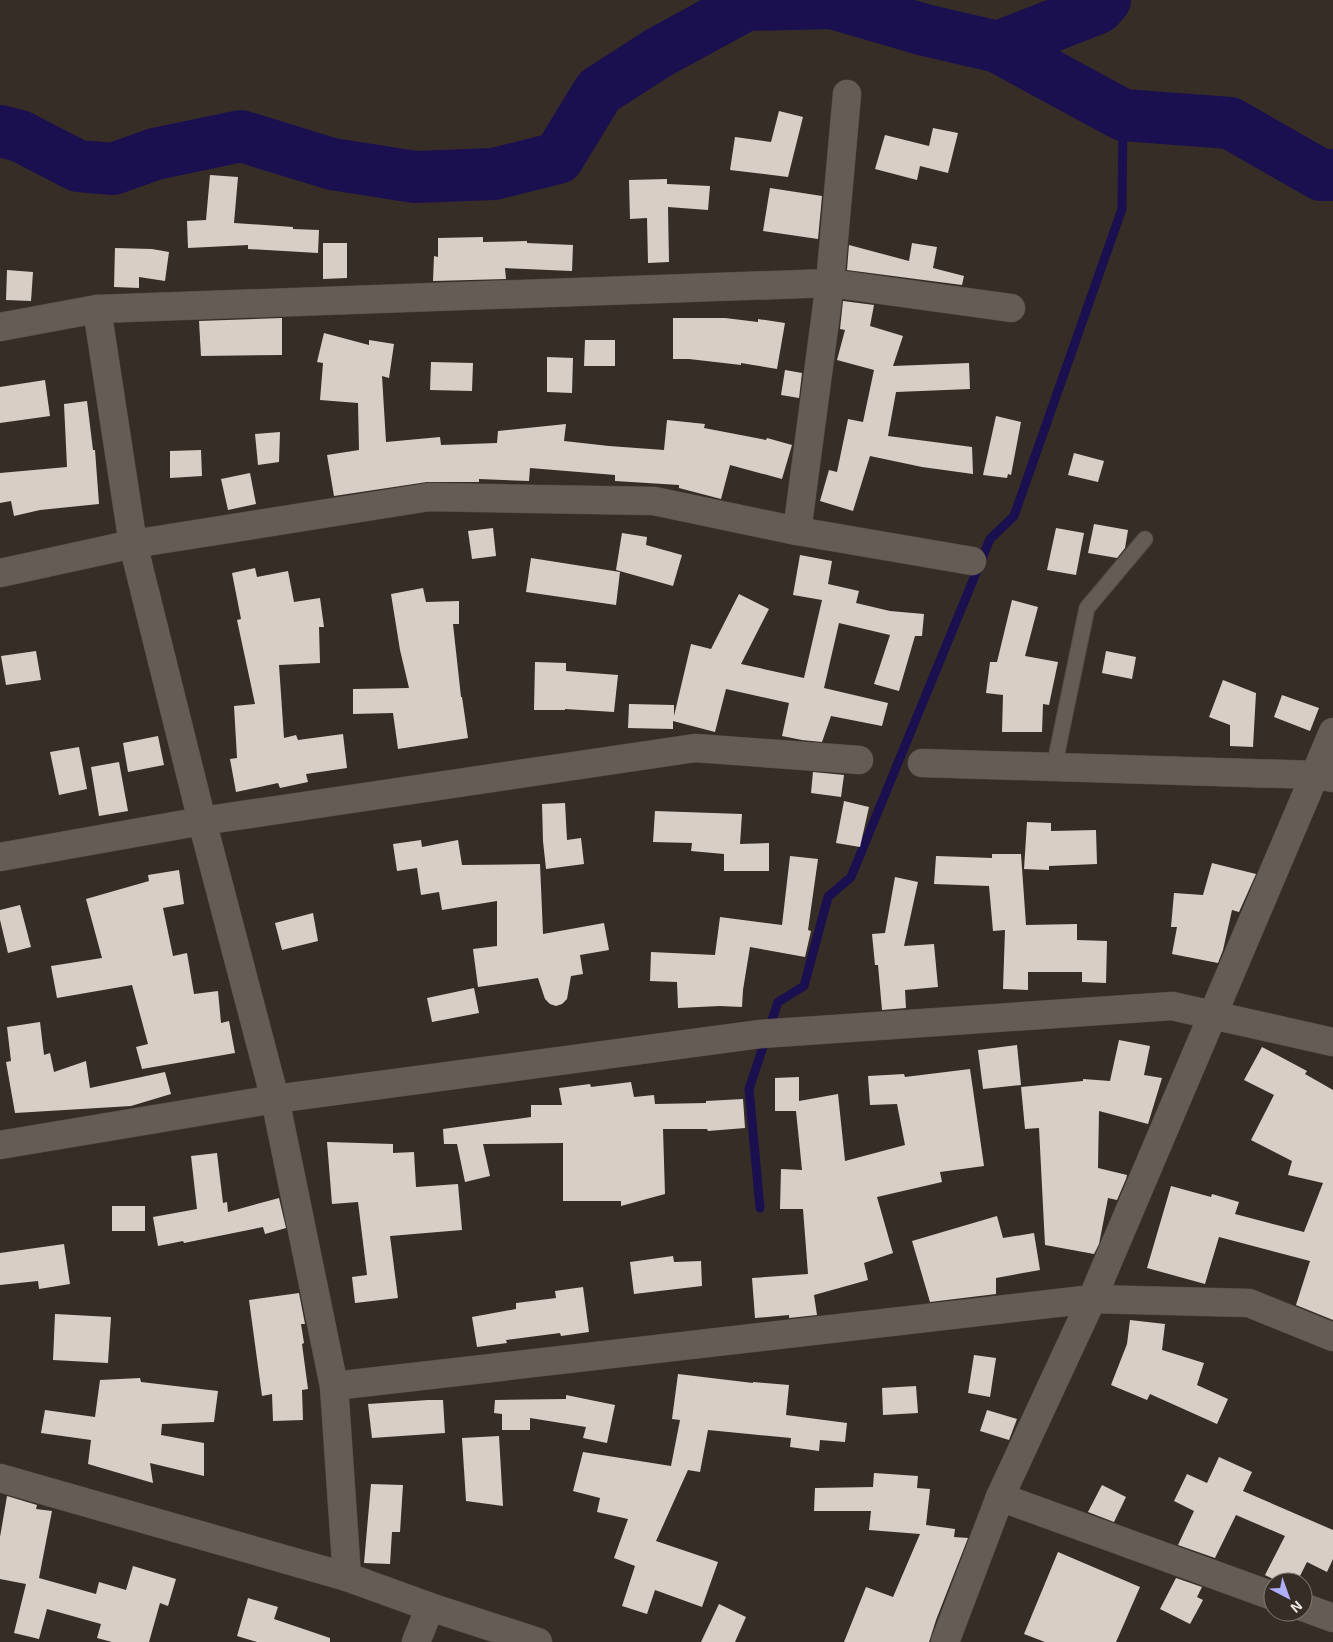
<svg xmlns="http://www.w3.org/2000/svg" width="1333" height="1642" font-family="'Exo 2',sans-serif">
	<style>
		.lines { fill: none; stroke-linecap: round; stroke-linejoin: round }
		.stream { stroke: #1b104f; stroke-width: 9 }
		.river { stroke: #1b104f; stroke-width: 52 }
		.building { fill: #d9cec6 }
		.lane-casing { stroke: #534b47; stroke-width: 17 }
		.street-casing { stroke: #534b47; stroke-width: 29 }
		.lane { stroke: #665c56; stroke-width: 15 }
		.street { stroke: #665c56; stroke-width: 28 }
	</style>
	<rect width="100%" height="100%" fill="#362d27"/>
	<g class="lines">
		<g class="stream">
			<polyline points="832,3 832,0"/>
			<polyline points="760,1208 749,1089 778,1002 804,986 828,897 851,877 990,539 1014,516 1122,209 1123,115"/>
		</g>
		<g class="river">
			<polyline points="998,47 1123,115 1230,123 1321,175 1333,175"/>
			<polyline points="0,131 20,136 78,166 113,169 155,154 241,136 332,164 415,177 494,174 558,158 599,91 658,53 746,5 832,3 925,30 998,47 1098,8 1105,0"/>
		</g>
	</g>
	<g class="building">
		<polygon points="779,111 803,117 788,177 730,170 735,137 771,142"/>
		<polygon points="933,128 958,133 948,173 920,166 917,180 875,169 885,135 929,146"/>
		<polygon points="210,175 238,177 234,223 293,227 293,229 319,230 318,253 248,249 248,245 188,248 187,221 206,220"/>
		<polygon points="667,179 667,184 710,186 708,210 668,207 669,262 648,263 647,218 630,219 629,180"/>
		<polygon points="770,188 822,196 818,239 763,231"/>
		<polygon points="483,237 483,242 527,241 527,243 573,245 572,271 505,268 506,279 433,281 434,256 438,257 438,238"/>
		<polygon points="323,243 347,243 347,278 323,279"/>
		<polygon points="912,243 937,247 933,268 964,276 962,285 847,270 849,245 909,261"/>
		<polygon points="115,248 152,249 169,252 165,281 139,277 139,288 114,287"/>
		<polygon points="7,270 33,272 31,301 6,300"/>
		<polygon points="843,301 874,305 870,326 903,336 893,366 969,363 970,389 896,392 888,436 972,447 973,474 922,467 870,456 853,511 820,501 829,470 837,472 848,419 863,422 874,370 837,360 845,330 840,329"/>
		<polygon points="282,318 282,355 201,356 199,321"/>
		<polygon points="673,318 725,318 758,322 758,319 785,323 777,369 741,363 741,365 689,359 673,359"/>
		<polygon points="324,333 369,345 369,340 394,344 389,378 382,376 386,442 440,437 441,445 497,443 498,431 566,424 564,441 609,446 664,450 667,420 705,424 704,428 766,440 767,438 792,445 782,479 730,465 721,499 679,488 679,485 615,481 615,475 530,468 529,481 479,479 479,482 427,482 334,496 327,455 359,450 358,403 320,400 323,363 317,362"/>
		<polygon points="585,340 615,340 615,366 584,366"/>
		<polygon points="547,357 573,358 572,393 547,392"/>
		<polygon points="431,362 473,363 472,391 430,390"/>
		<polygon points="785,370 802,373 799,398 781,395"/>
		<polygon points="45,380 50,416 0,423 0,387"/>
		<polygon points="87,401 93,450 95,450 99,504 40,510 14,516 11,501 0,503 0,473 67,467 64,404"/>
		<polygon points="996,416 1021,422 1011,475 1008,474 1007,478 983,475"/>
		<polygon points="280,432 279,462 258,465 255,434"/>
		<polygon points="201,450 202,476 170,478 170,451"/>
		<polygon points="1074,453 1104,461 1098,482 1068,475"/>
		<polygon points="250,473 256,504 228,510 221,479"/>
		<polygon points="1094,524 1128,530 1125,548 1117,558 1088,553"/>
		<polygon points="493,528 496,556 472,559 468,531"/>
		<polygon points="1056,528 1084,533 1076,575 1047,570"/>
		<polygon points="622,533 647,537 646,545 682,555 673,586 616,570"/>
		<polygon points="800,555 832,561 828,584 859,591 856,603 890,611 924,614 922,636 915,636 899,691 874,684 890,635 839,623 824,688 888,703 882,726 831,716 822,742 802,740 782,736 789,703 726,689 715,732 673,721 673,729 628,728 629,704 674,705 674,716 691,644 711,649 739,594 769,609 741,664 804,678 822,600 793,595"/>
		<polygon points="531,558 620,572 616,605 526,592"/>
		<polygon points="255,568 257,577 288,571 294,602 320,598 324,627 319,627 320,663 279,665 284,738 296,735 298,740 343,734 347,768 306,774 308,782 280,788 278,783 236,792 230,759 237,758 234,706 255,704 237,620 241,619 232,573"/>
		<polygon points="423,588 426,602 459,601 459,624 453,624 461,697 462,697 468,738 398,749 393,713 353,714 353,689 409,688 400,650 391,594"/>
		<polygon points="1012,600 1038,607 1025,656 1058,662 1049,705 1043,704 1042,732 1002,732 1003,695 986,693 990,662 997,662"/>
		<polygon points="36,651 41,680 6,685 1,656"/>
		<polygon points="1106,651 1136,657 1132,679 1102,673"/>
		<polygon points="535,662 566,663 566,671 618,675 614,712 565,709 565,710 534,710"/>
		<polygon points="1223,680 1256,693 1253,747 1230,746 1230,725 1209,717"/>
		<polygon points="1282,695 1319,708 1310,731 1274,717"/>
		<polygon points="158,736 164,765 128,772 123,743"/>
		<polygon points="79,747 87,789 59,795 50,752"/>
		<polygon points="119,762 128,811 99,816 91,767"/>
		<polygon points="813,772 844,775 841,797 811,793"/>
		<polygon points="844,801 869,807 860,847 836,843"/>
		<polygon points="565,803 567,840 581,838 584,864 546,869 543,841 542,804"/>
		<polygon points="655,811 742,814 740,844 769,843 769,871 724,871 724,854 691,851 692,843 653,842"/>
		<polygon points="1027,822 1051,823 1051,831 1096,830 1097,864 1049,866 1049,870 1024,869"/>
		<polygon points="421,840 422,847 458,840 462,865 540,864 543,934 604,923 609,950 580,955 583,974 571,976 567,999 562,1004 556,1006 550,1004 545,999 538,978 478,987 473,949 497,946 497,901 442,910 439,892 421,895 417,868 397,871 393,844"/>
		<polygon points="992,854 1021,854 1026,925 1077,924 1077,940 1107,941 1106,983 1082,982 1082,972 1028,972 1028,990 1003,989 1005,930 993,931 989,886 934,884 936,856 992,858"/>
		<polygon points="790,856 818,859 808,930 811,931 805,957 750,947 743,990 742,1007 720,1006 678,1008 677,982 650,981 651,952 715,955 720,917 782,925"/>
		<polygon points="1212,863 1256,874 1239,912 1232,910 1223,950 1218,963 1172,954 1177,927 1171,927 1174,893 1203,895"/>
		<polygon points="179,870 184,904 163,908 173,956 187,953 194,994 218,991 221,1023 229,1021 235,1053 142,1069 136,1047 148,1044 132,985 57,998 51,966 102,958 86,899 149,881 148,875"/>
		<polygon points="895,877 918,882 904,946 934,944 938,987 905,990 906,1008 882,1010 878,965 875,965 872,934 885,933"/>
		<polygon points="20,905 31,947 8,953 0,920 0,910"/>
		<polygon points="313,913 318,941 282,950 275,923"/>
		<polygon points="474,988 479,1013 432,1022 427,998"/>
		<polygon points="40,1022 44,1055 50,1053 54,1072 86,1061 90,1088 165,1072 171,1094 131,1106 15,1113 6,1062 11,1061 7,1027"/>
		<polygon points="1119,1040 1150,1046 1144,1075 1162,1078 1148,1124 1099,1111 1098,1168 1127,1175 1126,1179 1117,1200 1108,1198 1099,1244 1094,1254 1045,1245 1039,1128 1025,1129 1021,1087 1083,1081 1083,1079 1110,1081"/>
		<polygon points="1017,1045 1021,1085 983,1089 978,1050"/>
		<polygon points="1262,1047 1307,1071 1305,1074 1333,1090 1333,1320 1296,1305 1310,1261 1219,1237 1205,1284 1147,1268 1171,1186 1211,1197 1212,1194 1239,1202 1235,1214 1304,1232 1323,1183 1288,1175 1292,1161 1251,1140 1274,1095 1244,1080"/>
		<polygon points="970,1069 984,1166 940,1172 942,1182 877,1197 893,1253 864,1263 868,1280 814,1295 817,1315 789,1318 789,1315 755,1318 752,1278 808,1274 803,1209 780,1209 781,1169 802,1170 796,1111 775,1111 775,1078 799,1077 799,1101 838,1094 845,1161 905,1145 897,1104 870,1105 868,1076 904,1074 905,1077"/>
		<polygon points="631,1082 634,1097 654,1095 655,1104 706,1103 706,1101 743,1099 745,1128 708,1131 707,1129 663,1129 665,1194 621,1206 621,1201 563,1201 563,1143 483,1144 490,1176 465,1182 457,1144 444,1144 443,1129 531,1117 531,1105 562,1105 559,1088 590,1084 591,1087"/>
		<polygon points="327,1142 393,1144 393,1153 414,1152 416,1187 458,1184 462,1230 390,1236 398,1298 355,1303 352,1277 367,1275 358,1202 332,1204"/>
		<polygon points="217,1153 223,1203 227,1202 228,1212 279,1198 286,1228 265,1234 263,1227 184,1243 183,1241 158,1246 153,1217 197,1209 191,1156"/>
		<rect x="112" y="1206" width="33" height="25"/>
		<polygon points="997,1216 1003,1238 1034,1233 1040,1270 996,1278 996,1294 930,1302 912,1241"/>
		<polygon points="64,1244 70,1284 39,1289 38,1281 0,1285 0,1253"/>
		<polygon points="673,1256 674,1262 701,1261 702,1286 634,1294 630,1262"/>
		<polygon points="583,1287 589,1332 561,1336 560,1333 506,1340 507,1343 477,1347 472,1317 516,1309 516,1303 556,1298 555,1291"/>
		<polygon points="299,1293 305,1324 301,1324 304,1343 302,1344 308,1389 302,1390 303,1420 273,1421 272,1394 262,1396 249,1300"/>
		<polygon points="55,1314 111,1317 108,1363 53,1360"/>
		<polygon points="1130,1320 1165,1324 1162,1350 1204,1363 1197,1385 1228,1399 1217,1424 1150,1394 1147,1400 1111,1385 1127,1344"/>
		<polygon points="974,1355 996,1358 990,1397 968,1393"/>
		<polygon points="678,1374 753,1383 753,1382 789,1385 786,1415 847,1423 845,1442 820,1440 819,1451 790,1447 791,1438 708,1430 700,1472 688,1470 656,1541 718,1562 702,1607 655,1590 647,1614 622,1606 635,1566 614,1558 628,1519 597,1512 600,1498 573,1491 583,1452 671,1466 680,1420 672,1419"/>
		<polygon points="140,1378 141,1382 218,1391 214,1422 162,1424 161,1435 204,1443 204,1476 150,1463 153,1483 88,1464 91,1440 41,1433 45,1410 95,1417 100,1380"/>
		<polygon points="916,1386 918,1413 883,1415 882,1388"/>
		<polygon points="566,1395 615,1405 607,1443 583,1438 586,1427 530,1418 530,1430 502,1430 502,1414 494,1413 495,1400 566,1399"/>
		<polygon points="428,1400 443,1400 445,1433 372,1438 368,1404"/>
		<polygon points="987,1410 1017,1419 1009,1440 980,1431"/>
		<polygon points="499,1436 503,1506 466,1501 462,1438"/>
		<polygon points="1219,1457 1252,1472 1243,1491 1333,1530 1333,1559 1327,1572 1307,1562 1297,1582 1279,1582 1265,1575 1285,1536 1236,1515 1215,1558 1178,1545 1194,1511 1174,1501 1187,1474 1207,1483"/>
		<polygon points="874,1473 918,1476 917,1488 930,1489 926,1525 955,1529 954,1537 968,1538 936,1620 929,1642 844,1642 866,1587 893,1597 920,1534 869,1530 871,1511 814,1511 815,1488 873,1487"/>
		<polygon points="371,1484 403,1485 400,1532 392,1532 390,1564 364,1563"/>
		<polygon points="1102,1485 1126,1497 1114,1522 1088,1512"/>
		<polygon points="7,1496 37,1505 36,1509 52,1511 39,1578 96,1594 99,1582 126,1590 133,1566 176,1579 168,1606 160,1603 149,1642 112,1642 97,1638 101,1624 47,1609 39,1639 14,1633 26,1584 0,1579 0,1537"/>
		<polygon points="1058,1552 1140,1587 1116,1642 1045,1642 1024,1634"/>
		<polygon points="1176,1578 1202,1587 1197,1597 1203,1600 1190,1624 1160,1609"/>
		<polygon points="248,1598 278,1607 274,1619 330,1638 330,1642 257,1642 237,1636"/>
		<polygon points="719,1604 746,1617 735,1642 701,1642"/>
	</g>
	<g class="lines">
		<defs>
			<polyline id="lane" points="1054,767 1087,608 1145,539"/>
			<g id="street">
				<polyline points="97,309 133,544 202,821 275,1099 334,1386 347,1577"/>
				<polyline points="0,327 97,309 830,283 1011,308"/>
				<polyline points="797,531 830,283 847,94"/>
				<polyline points="0,573 133,544 429,497 654,501 797,531 972,561"/>
				<polyline points="922,763 1316,775 1333,778"/>
				<polyline points="0,857 202,821 695,748 859,760"/>
				<polyline points="0,1145 275,1099 760,1034 1172,1006 1333,1042"/>
				<polyline points="334,1386 1092,1299 1249,1303 1333,1337"/>
				<polyline points="0,1478 347,1577 430,1607 538,1642"/>
				<polyline points="1000,1497 1273,1596"/>
				<polyline points="1303,1607 1333,1618"/>
				<polyline points="416,1642 430,1607"/>
				<polyline points="945,1642 1000,1497 1092,1299 1333,732"/>
			</g>
		</defs>
		<use href="#lane" class="lane-casing"/>
		<use href="#street" class="street-casing"/>
		<use href="#lane" class="lane"/>
		<use href="#street" class="street"/>
	</g>
	<g transform="translate(1288 1597) rotate(139)"><circle r="24" fill="#362d27" stroke="#7f7772"/>
	<path d="M0-4L9 19L0 12L-9 19Z" fill="#adaffb"/>
	<text y="-8" font-size="14" font-weight="bold" text-anchor="middle" fill="#ece6e2">N</text>
	</g>
</svg>
